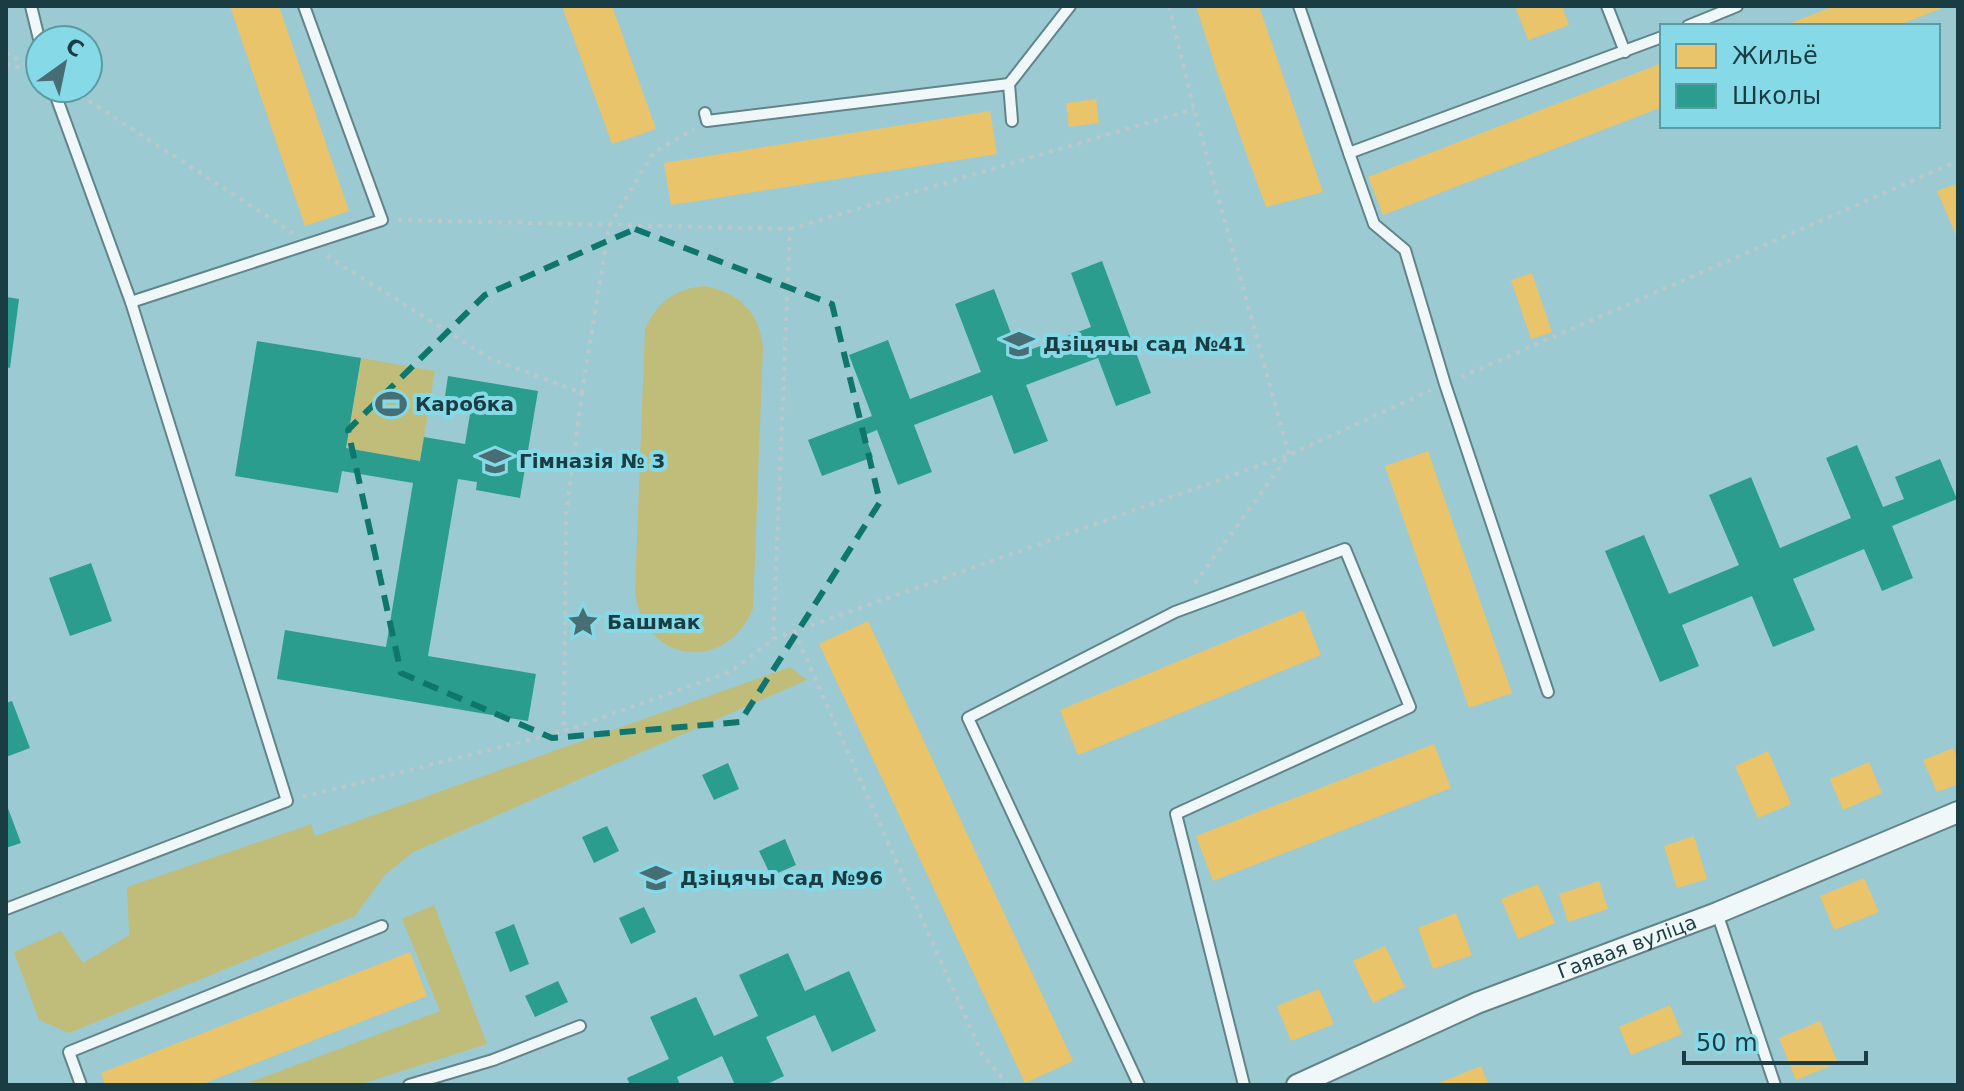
<svg xmlns="http://www.w3.org/2000/svg" width="1964" height="1091" font-family="'DejaVu Sans',sans-serif">
	<style>
		.green { fill: #c0bd7b }
		.homes { fill: #e9c46a }
		.schools { fill: #2a9d8f }
		.lines { fill: none; stroke-linecap: round; stroke-linejoin: round }
		.service-casing { stroke: #628489; stroke-width: 14 }
		.minor-casing { stroke: #628489; stroke-width: 24 }
		.path { stroke: #bbc8ca; stroke-width: 4; stroke-dasharray: 4 6; stroke-linecap: butt }
		.service { stroke: #f0f7f8; stroke-width: 10 }
		.minor { stroke: #f0f7f8; stroke-width: 20 }
		.marked { fill: none; stroke: #0f766e; stroke-width: 6; stroke-dasharray: 16 10; stroke-linejoin: round }
		.labels { text-anchor: middle; stroke-width: 8; stroke-linejoin: round; paint-order: stroke }
		.poi-label { font-size: 20px; font-weight: bold; fill: #193d42; stroke: #86dae8; text-anchor: start }
		.street-label { font-size: 20px; fill: #193d42; stroke: #86dae8 }
	</style>
	<rect width="100%" height="100%" fill="#9ccad2"/>
	<g class="green">
		<path d="M704 286C739 292 759 312 763 347L753 609C724 675 643 663 635 591L645 329C657 302 675 289 704 286Z"/>
		<polygon points="361,358 435,371 420,461 346,448"/>
		<polygon points="790,667 807,680 413,852 385,875 355,916 69,1033 39,1020 14,952 61,931 83,963 129,935 127,887 311,824 315,836"/>
		<polygon points="434,905 487,1044 358,1085 243,1085 440,1011 402,919"/>
	</g>
	<g class="homes">
		<polygon points="230,6 279,6 349,211 305,226"/>
		<polygon points="562,6 612,6 656,129 612,144"/>
		<polygon points="1196,6 1259,6 1323,192 1266,207 1218,75"/>
		<polygon points="1515,6 1562,6 1569,25 1528,40"/>
		<polygon points="1834,6 1947,6 1896,26 1783,26"/>
		<polygon points="1662,63 1662,107 1383,215 1368,177"/>
		<polygon points="1096,99 1099,123 1069,127 1066,103"/>
		<polygon points="990,111 997,154 671,205 664,163"/>
		<polygon points="1958,183 1958,240 1937,191"/>
		<polygon points="1532,273 1552,332 1531,339 1511,280"/>
		<polygon points="1428,451 1512,693 1469,708 1385,466"/>
		<polygon points="1303,610 1321,655 1078,755 1060,710"/>
		<polygon points="868,621 1073,1061 1025,1083 819,644"/>
		<polygon points="1434,744 1451,788 1213,881 1196,836"/>
		<polygon points="1953,748 1958,760 1958,784 1937,792 1923,760"/>
		<polygon points="1768,751 1791,804 1758,818 1735,766"/>
		<polygon points="1869,762 1882,793 1843,810 1830,779"/>
		<polygon points="1694,836 1707,879 1677,888 1664,846"/>
		<polygon points="1864,878 1879,912 1834,930 1820,896"/>
		<polygon points="1599,881 1608,909 1568,922 1559,894"/>
		<polygon points="1538,884 1555,923 1518,939 1501,899"/>
		<polygon points="1456,913 1472,955 1433,969 1418,928"/>
		<polygon points="1385,946 1405,987 1373,1003 1353,961"/>
		<polygon points="410,952 427,996 200,1085 105,1085 101,1073"/>
		<polygon points="1319,989 1334,1024 1291,1041 1277,1006"/>
		<polygon points="1670,1005 1682,1034 1631,1055 1619,1027"/>
		<polygon points="1820,1021 1838,1063 1796,1080 1779,1038"/>
		<polygon points="1481,1066 1489,1085 1434,1085"/>
	</g>
	<g class="schools">
		<polygon points="1102,261 1151,393 1116,406 1098,358 1026,385 1048,441 1014,454 992,395 914,425 932,472 898,485 877,430 865,435 873,457 822,476 808,440 872,416 849,355 888,340 910,399 981,372 955,304 994,289 1019,354 1091,327 1071,273"/>
		<polygon points="6,297 19,299 10,368 6,367"/>
		<polygon points="257,341 361,358 346,448 420,461 424,437 465,444 471,408 444,403 448,376 538,391 520,498 476,490 477,482 458,479 428,656 536,674 528,721 277,679 285,630 386,647 413,483 342,471 338,493 235,476"/>
		<polygon points="1857,445 1883,507 1904,499 1895,477 1940,459 1957,499 1892,526 1913,578 1882,591 1864,549 1793,579 1815,630 1773,647 1752,596 1682,625 1699,666 1660,682 1605,551 1644,535 1669,594 1739,565 1709,495 1751,477 1780,548 1851,518 1826,458"/>
		<polygon points="91,563 112,621 70,636 49,578"/>
		<polygon points="12,701 30,748 6,757 6,703"/>
		<polygon points="728,763 739,789 714,800 702,775"/>
		<polygon points="6,803 21,843 6,848"/>
		<polygon points="607,826 619,851 594,863 582,837"/>
		<polygon points="785,839 796,865 771,876 759,851"/>
		<polygon points="644,907 656,932 631,944 619,918"/>
		<polygon points="514,924 529,964 510,972 495,932"/>
		<polygon points="788,953 805,991 849,971 876,1031 832,1052 815,1015 766,1037 784,1076 765,1085 735,1085 722,1056 677,1077 680,1085 630,1085 627,1078 669,1059 650,1017 696,997 714,1036 758,1016 739,975"/>
		<polygon points="558,981 568,1002 535,1017 525,996"/>
	</g>
	<g class="lines">
		<defs>
			<g id="service">
				<polyline points="31,6 40,43"/>
				<polyline points="1299,6 1349,153 1662,37"/>
				<polyline points="1607,6 1625,52"/>
				<polyline points="1688,26 1737,6"/>
				<polyline points="705,113 707,121 1009,84"/>
				<polyline points="1012,121 1009,84 1070,6"/>
				<polyline points="1349,153 1374,224 1405,250 1445,384 1548,692"/>
				<polyline points="131,302 382,220 304,6"/>
				<polyline points="6,909 287,801 131,302 53,88"/>
				<polyline points="1717,913 1775,1085"/>
				<polyline points="81,1085 69,1052 382,926"/>
				<polyline points="409,1085 493,1060 580,1026"/>
				<polyline points="1139,1085 968,718 1175,612 1345,549 1410,707 1176,814 1244,1085"/>
			</g>
			<g id="minor">
				<path id="s1" d="M1297 1085 1477 1003 1717 913 1958 812"/>
			</g>
		</defs>
		<use href="#service" class="service-casing"/>
		<use href="#minor" class="minor-casing"/>
		<g class="path">
			<polyline points="1169,6 1194,109 1289,455 1192,587"/>
			<polyline points="6,53 40,71"/>
			<polyline points="6,64 39,73"/>
			<polyline points="72,90 293,233"/>
			<polyline points="398,220 790,229 773,639"/>
			<polyline points="790,229 1194,109"/>
			<polyline points="327,256 491,359 582,393 566,514 564,731"/>
			<polyline points="1461,377 1958,161"/>
			<polyline points="582,393 609,226 653,153 694,129"/>
			<polyline points="794,631 982,1054 1008,1085"/>
			<polyline points="303,797 564,731 730,672 773,639 1289,455 1431,390"/>
		</g>
		<use href="#service" class="service"/>
		<use href="#minor" class="minor"/>
	</g>
	<path class="marked" d="M635 229 832 304 880 502 740 722 552 738 401 673 348 430 485 295Z"/>
	<defs>
		<symbol id="school-bare" viewBox="-9 -9 18 18"><path d="M0-5L7-2L0 1L-7-2ZM-4 1L0 2.5L4 1V4Q0 6-4 4Z" fill="#476e74" stroke="#86dae8" stroke-width="2.5" paint-order="stroke"/></symbol>
		<symbol id="stadium-bare" viewBox="-9 -9 18 18"><path d="M0-5a6.5 5 0 1 0 0 10a6.5 5 0 1 0 0-10ZM-3.5-1.8h7v3.6h-7Z" fill="#476e74" stroke="#86dae8" stroke-width="2.5" paint-order="stroke"/></symbol>
		<symbol id="sight-bare" viewBox="-9 -9 18 18"><path d="M0-6L1.8-2.2L6-1.7L2.9 1.2L3.7 5.4L0 3.3L-3.7 5.4L-2.9 1.2L-6-1.7L-1.8-2.2Z" fill="#476e74" stroke="#86dae8" stroke-width="2.5" paint-order="stroke"/></symbol>
	</defs>
	<g fill-rule="evenodd">
		<use href="#school-bare" x="997" y="322" width="44" height="44"/>
		<use href="#stadium-bare" x="369" y="382" width="44" height="44"/>
		<use href="#school-bare" x="473" y="439" width="44" height="44"/>
		<use href="#sight-bare" x="561" y="600" width="44" height="44"/>
		<use href="#school-bare" x="634" y="856" width="44" height="44"/>
	</g>
	<g class="labels">
		<g class="poi-label">
			<text x="1043" y="351">Дзіцячы сад №41</text>
			<text x="415" y="411">Каробка</text>
			<text x="519" y="468">Гімназія № 3</text>
			<text x="607" y="629">Башмак</text>
			<text x="680" y="885">Дзіцячы сад №96</text>
		</g>
		<g class="street-label">
			<text dy="7" stroke="none"><textPath href="#s1" startOffset="358">Гаявая вуліца</textPath></text>
		</g>
	</g>
	<rect width="1964" height="1091" fill="none" stroke="#193d42" stroke-width="16"/>
	<rect x="1660" y="24" width="280" height="104" fill="#86dae8" stroke="#5a9ba6" stroke-width="2"/>
	<rect x="1676" y="44" width="40" height="24" fill="#e9c46a" stroke="#5a9ba6" stroke-width="2"/>
	<text x="1732" y="64" font-size="24" fill="#193d42">Жильё</text>
	<rect x="1676" y="84" width="40" height="24" fill="#2a9d8f" stroke="#5a9ba6" stroke-width="2"/>
	<text x="1732" y="104" font-size="24" fill="#193d42">Школы</text>
	<g transform="translate(64 64) rotate(33)"><circle r="38" fill="#86dae8" stroke="#5a9ba6" stroke-width="2"/>
	<path d="M0-6L14 30L0 20L-14 30Z" fill="#476e74"/>
	<text y="-12" font-size="22" font-weight="bold" text-anchor="middle" fill="#193d42">С</text>
	</g>
	<path d="M1684 1051v12h182v-12" fill="none" stroke="#193d42" stroke-width="4"/>
	<text x="1696" y="1051" font-size="24" fill="#193d42" stroke="#86dae8" stroke-width="6" paint-order="stroke">50 m</text>
</svg>
